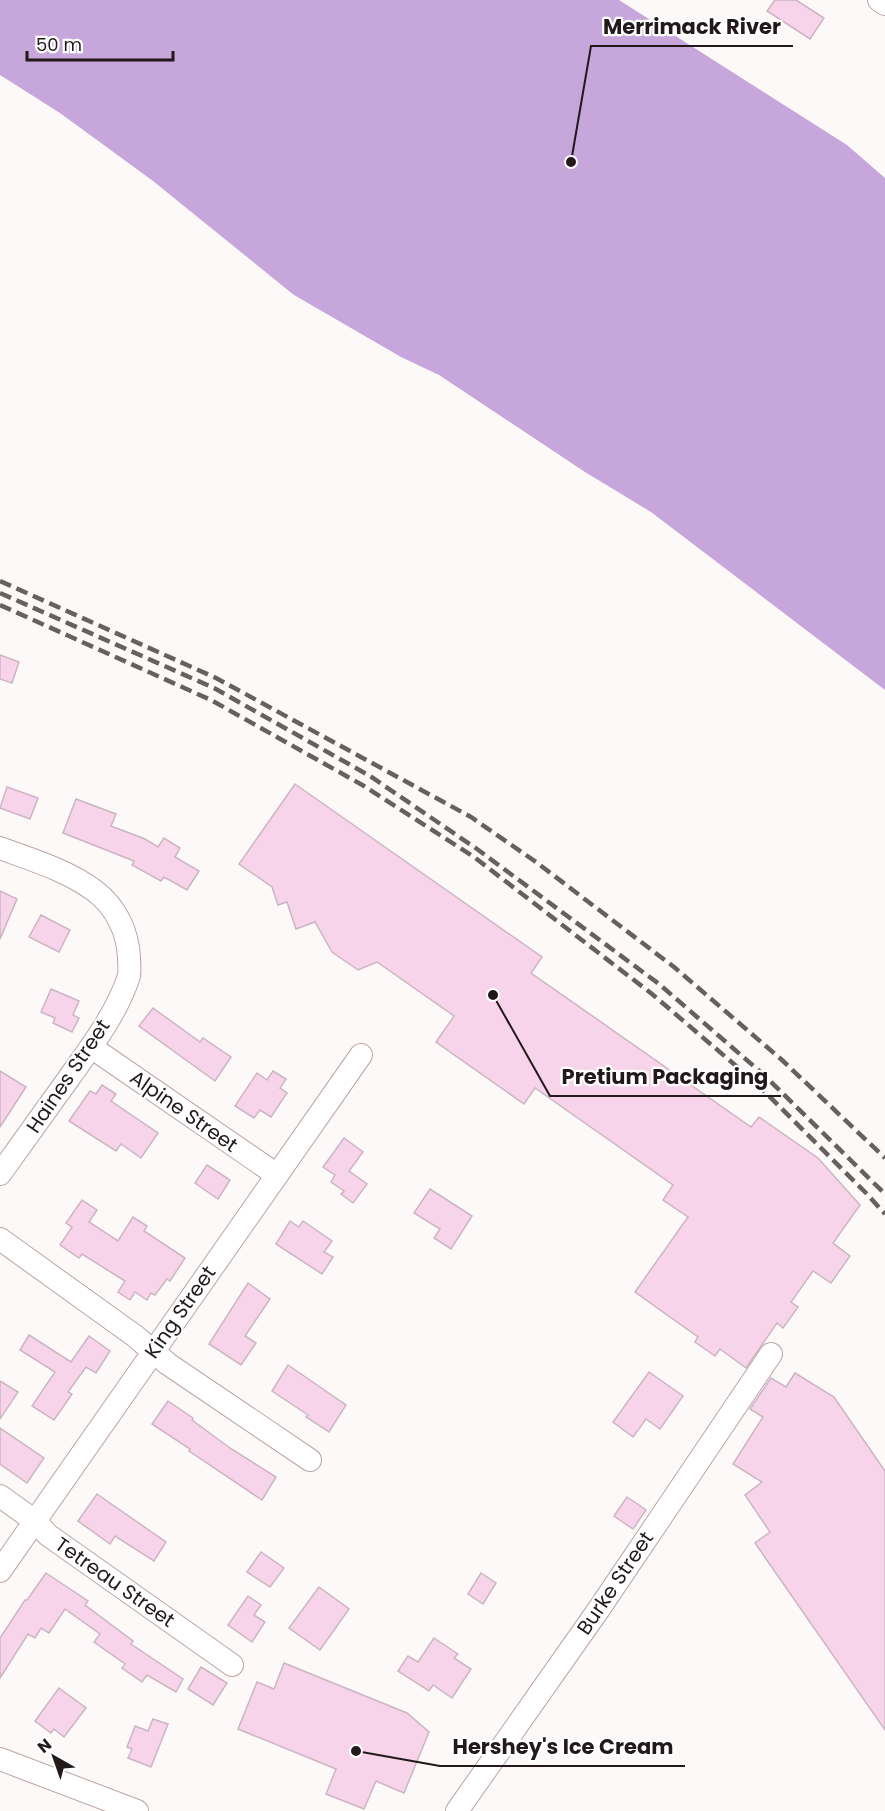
<svg xmlns="http://www.w3.org/2000/svg" width="885" height="1811" font-family="Poppins,sans-serif">
	<style>
		.water { fill: #c6a6db }
		.building { fill: #f8d4ea; stroke: #ccb5c3; stroke-width: 1.5 }
		.lines { fill: none; stroke-linecap: round; stroke-linejoin: round }
		.minor-casing { stroke: #bda3a6; stroke-width: 24 }
		.minor { stroke: #fff; stroke-width: 22 }
		.rail { stroke: #686060; stroke-width: 4.5; stroke-dasharray: 12 6; stroke-linecap: butt }
		.labels { text-anchor: middle; stroke-width: 4.5; stroke-linejoin: round; paint-order: stroke }
		.street-label { font-size: 20px; fill: #23191a; stroke: #fff }
		.leader { fill: none; stroke: #23191a; stroke-width: 2 }
		.callout-dot { fill: #23191a; stroke: #fff; stroke-width: 2 }
		.callout-label { font-size: 21px; text-anchor: middle; font-weight: bold; fill: #23191a; stroke: #fff; stroke-width: 4.5; stroke-linejoin: round; paint-order: stroke }
	</style>
	<rect width="100%" height="100%" fill="#fef9f9"/>
	<polygon class="water" points="0,0 619,0 847,145 885,178 885,690 651,512 585,472 439,375 401,357 294,295 153,181 60,113 0,75"/>
	<g class="building">
		<polygon points="775,0 796,0 824,18 810,39 767,11"/>
		<polygon points="0,655 19,662 12,683 0,679"/>
		<polygon points="295,784 542,957 531,973 751,1127 759,1117 818,1158 860,1205 833,1243 850,1256 831,1283 813,1271 791,1302 798,1307 783,1328 777,1323 746,1368 720,1349 715,1356 695,1342 698,1337 635,1292 688,1217 663,1200 673,1185 535,1088 524,1104 436,1042 454,1016 377,962 358,970 332,952 315,922 296,929 287,902 278,905 272,887 239,864"/>
		<polygon points="7,787 38,798 30,819 0,808"/>
		<polygon points="76,799 116,814 111,826 145,839 158,847 164,838 180,848 175,857 199,871 187,890 164,877 161,881 132,865 134,861 63,833"/>
		<polygon points="0,891 17,899 0,939"/>
		<polygon points="41,915 70,930 59,952 29,937"/>
		<polygon points="51,989 79,1001 73,1015 79,1018 72,1032 53,1023 55,1018 41,1012"/>
		<polygon points="153,1008 200,1042 203,1038 231,1057 215,1081 139,1026"/>
		<polygon points="0,1071 26,1087 0,1127"/>
		<polygon points="273,1071 286,1079 280,1088 287,1093 271,1117 260,1110 254,1118 235,1106 257,1073 267,1080"/>
		<polygon points="102,1085 116,1094 111,1101 158,1133 141,1158 121,1144 116,1151 69,1121 90,1091 96,1094"/>
		<polygon points="344,1138 363,1152 349,1171 367,1184 353,1203 341,1194 344,1191 331,1182 335,1175 323,1167"/>
		<polygon points="207,1165 230,1180 218,1199 195,1183"/>
		<polygon points="430,1189 472,1216 451,1249 434,1238 440,1229 414,1213"/>
		<polygon points="82,1200 97,1210 89,1222 118,1241 133,1217 147,1226 144,1231 185,1258 170,1281 167,1279 155,1295 151,1293 147,1300 135,1292 130,1300 118,1292 125,1281 82,1254 79,1258 60,1245 72,1227 66,1223"/>
		<polygon points="290,1221 299,1227 303,1221 332,1241 324,1252 333,1257 322,1274 276,1244"/>
		<polygon points="248,1283 270,1299 245,1336 256,1343 241,1365 209,1344"/>
		<polygon points="29,1335 71,1362 89,1336 110,1351 96,1373 86,1367 68,1392 72,1394 54,1420 32,1406 55,1372 20,1350"/>
		<polygon points="288,1365 346,1405 329,1432 306,1417 308,1415 272,1391"/>
		<polygon points="649,1372 683,1396 660,1429 646,1419 633,1437 613,1422"/>
		<polygon points="795,1373 834,1397 885,1471 885,1730 755,1543 770,1532 745,1495 762,1482 733,1464 763,1417 750,1409 771,1378 786,1387"/>
		<polygon points="0,1381 18,1392 0,1419"/>
		<polygon points="168,1401 193,1418 192,1420 230,1448 276,1477 262,1500 189,1451 190,1449 152,1424"/>
		<polygon points="0,1428 44,1458 27,1483 0,1464"/>
		<polygon points="97,1494 166,1542 154,1561 115,1536 110,1544 78,1521"/>
		<polygon points="627,1497 646,1510 633,1529 614,1516"/>
		<polygon points="261,1552 284,1568 270,1587 247,1572"/>
		<polygon points="46,1573 88,1601 85,1605 133,1641 131,1644 183,1679 176,1692 147,1675 142,1682 122,1668 125,1664 94,1642 100,1634 65,1609 49,1633 41,1628 35,1638 28,1634 0,1678 0,1638 25,1600 27,1600"/>
		<polygon points="481,1573 496,1583 483,1604 468,1594"/>
		<polygon points="319,1587 349,1609 320,1650 289,1628"/>
		<polygon points="248,1596 261,1605 254,1615 265,1622 252,1642 228,1625"/>
		<polygon points="434,1638 458,1654 454,1658 471,1669 452,1698 433,1685 429,1691 398,1671 408,1656 418,1662"/>
		<polygon points="284,1663 407,1713 429,1732 404,1793 376,1781 364,1809 326,1794 336,1769 238,1729 257,1682 274,1689"/>
		<polygon points="201,1667 227,1683 213,1705 188,1689"/>
		<polygon points="59,1688 86,1708 64,1737 54,1729 51,1733 35,1721"/>
		<polygon points="153,1719 168,1724 151,1767 128,1758 132,1749 127,1747 135,1726 148,1731"/>
	</g>
	<g class="lines">
		<defs>
			<g id="minor">
				<polyline points="879,0 885,4"/>
				<path d="M0 848C32 860 67 870 95 891 116 907 128 932 129 958 129 964 130 970 129 976 117 1013 91 1047 69 1078 46 1110 23 1142 0 1174"/>
				<polyline points="91,1047 277,1175"/>
				<polyline points="0,1239 135,1336 168,1364 310,1460"/>
				<polyline points="0,1496 35,1521 48,1535 232,1665"/>
				<polyline points="0,1571 361,1055"/>
				<polyline points="0,1759 137,1811"/>
				<polyline points="457,1811 599,1609 771,1354"/>
			</g>
		</defs>
		<use href="#minor" class="minor-casing"/>
		<use href="#minor" class="minor"/>
		<g class="rail">
			<polyline points="0,581 216,678 471,817 536,862 674,967 782,1060 885,1158"/>
			<polyline points="0,593 214,688 370,776 477,849 659,984 764,1075 885,1194"/>
			<polyline points="0,605 211,700 364,786 474,857 652,994 756,1083 867,1194 885,1214"/>
		</g>
	</g>
	<g class="labels">
		<g class="street-label">
			<text transform="translate(68 1076) rotate(-56)" y="7">Haines Street</text>
			<text transform="translate(184 1111) rotate(35)" y="7">Alpine Street</text>
			<text transform="translate(180 1312) rotate(-55)" y="7">King Street</text>
			<text transform="translate(115 1582) rotate(35)" y="7">Tetreau Street</text>
			<text transform="translate(615 1583) rotate(-56)" y="7">Burke Street</text>
		</g>
	</g>
	<path class="leader" d="M571 162L591 46H793M493 995L550 1096H781M356 1751L440 1766H685"/>
	<g class="callout-dot">
		<circle cx="571" cy="162" r="6"/>
		<circle cx="493" cy="995" r="6"/>
		<circle cx="356" cy="1751" r="6"/>
	</g>
	<g class="callout-label">
		<text x="692" y="34">Merrimack River</text>
		<text x="665" y="1084">Pretium Packaging</text>
		<text x="563" y="1754">Hershey's Ice Cream</text>
	</g>
	<g transform="translate(54 1757) rotate(320)" stroke="#ffffff" stroke-width="4.5" paint-order="stroke">
	<path d="M0-4.5L10 22L0 15L-10 22Z" fill="#23191a"/>
	<text y="-9" font-size="16" font-weight="bold" text-anchor="middle" fill="#23191a">N</text>
	</g>
	<path d="M27 51v9h146v-9" fill="none" stroke="#23191a" stroke-width="3"/>
	<text x="36" y="51" font-size="18" fill="#23191a" stroke="#ffffff" stroke-width="4.5" paint-order="stroke">50 m</text>
</svg>
